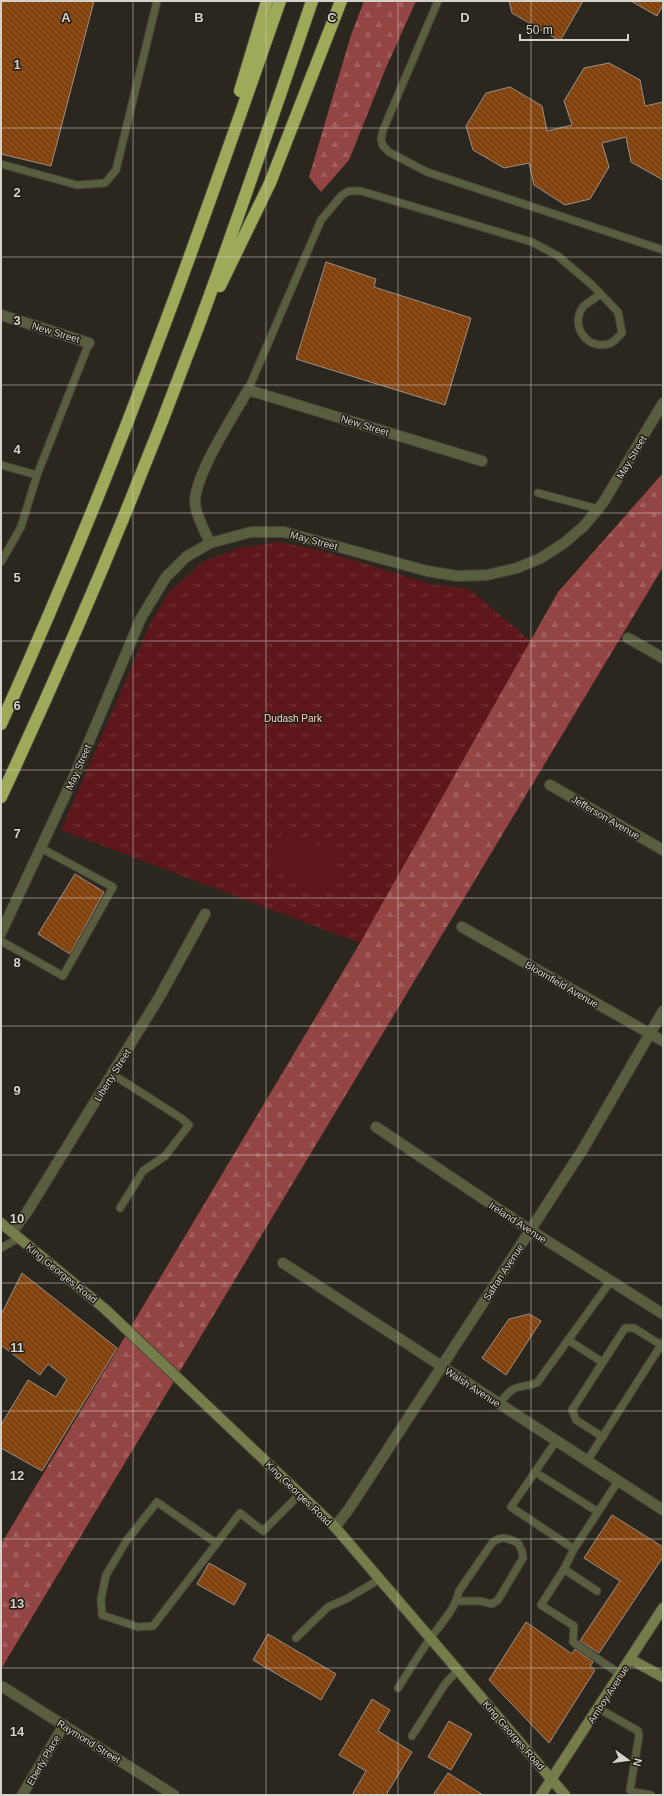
<svg xmlns="http://www.w3.org/2000/svg" width="664" height="1796" font-family="Arial,sans-serif">
	<style>
		.grass { fill: url(#grass-tufts) }
		.forest { fill: url(#forest-firs) }
		.pitch { fill: #5e181b }
		.building { fill: url(#building-back-hatch); stroke: #9b8f88 }
		.lines { fill: none; stroke-linecap: round; stroke-linejoin: round }
		.lane-casing { stroke: #46423a; stroke-width: 9 }
		.street-casing { stroke: #46423a; stroke-width: 12 }
		.secondary-casing { stroke: #46423a; stroke-width: 12 }
		.highway-casing { stroke: #46423a; stroke-width: 14 }
		.lane { stroke: #595e3f; stroke-width: 7 }
		.street { stroke: #595e3f; stroke-width: 10 }
		.secondary { stroke: #757d4b; stroke-width: 10 }
		.highway { stroke: #9eaa59; stroke-width: 12 }
		.grid { fill: none; stroke: #d5d2cc; stroke-width: 1; stroke-opacity: 0.55 }
		.labels { text-anchor: middle; stroke-width: 3; stroke-linejoin: round; paint-order: stroke }
		.street-label { font-size: 10px; fill: #d5d2cc; stroke: #221d15 }
		.park-label { font-size: 10px; fill: #fdcdca; stroke: #221d15 }
		.grid-label { font-size: 13px; text-anchor: middle; font-weight: bold; fill: #d5d2cc; stroke: #221d15; stroke-width: 3; stroke-linejoin: round; paint-order: stroke }
	</style>
	<defs>
		<pattern id="grass-tufts" width="24" height="20" patternUnits="userSpaceOnUse"><rect width="24" height="20" fill="#5e181b"/><path d="M3 7l-1-3M5 7V3M7 7l1-3M15 17l-1-3M17 17v-4M19 17l1-3" fill="none" stroke="#74393b"/></pattern>
		<pattern id="forest-firs" width="22" height="20" patternUnits="userSpaceOnUse"><rect width="22" height="20" fill="#934544"/><path d="M5 1l3.5 6h-7zM16 11l3.5 6h-7z" fill="#a15f5e"/></pattern>
		<pattern id="building-back-hatch" width="6" height="6" patternUnits="userSpaceOnUse"><rect width="6" height="6" fill="#81420d"/><path d="M-1 5l2 2M0 0l6 6M5-1l2 2" fill="none" stroke="#925c2f"/></pattern>
	</defs>
	<rect width="100%" height="100%" fill="#2b271e"/>
	<polygon class="grass" points="279,542 323,551 430,584 469,589 531,641 360,943 61,830 151,622 169,592 203,562 239,548"/>
	<g class="forest">
		<polygon points="364,1 416,1 385,70 349,160 321,192 309,177 351,35"/>
		<polygon points="663,473 663,567 1,1669 1,1541 3,1541 360,943 558,592"/>
	</g>
	<polygon class="pitch" points="283,831 341,855 325,892 268,868"/>
	<g class="building">
		<polygon points="1,1 94,1 51,166 1,154"/>
		<polygon points="509,1 583,1 560,41 512,13"/>
		<polygon points="631,1 663,1 663,5 657,16"/>
		<polygon points="609,63 640,80 645,106 663,102 663,180 631,162 626,137 602,143 609,167 590,199 565,205 534,185 529,163 504,168 473,150 466,126 486,93 510,87 542,106 547,131 572,125 564,101 584,68"/>
		<polygon points="326,262 376,279 374,287 471,318 445,405 296,359"/>
		<polygon points="75,874 104,892 70,954 38,934"/>
		<polygon points="22,1273 117,1348 42,1471 1,1448 1,1425 28,1380 56,1397 67,1379 48,1364 40,1375 1,1345 1,1315"/>
		<polygon points="529,1314 541,1321 506,1375 482,1358 509,1319"/>
		<polygon points="612,1515 663,1547 663,1557 599,1653 580,1641 620,1581 584,1558"/>
		<polygon points="209,1563 246,1584 234,1605 197,1584"/>
		<polygon points="526,1622 572,1654 575,1649 593,1662 590,1666 595,1670 549,1743 489,1680"/>
		<polygon points="268,1634 336,1674 321,1700 253,1660"/>
		<polygon points="372,1699 390,1710 378,1731 412,1752 386,1795 352,1795 366,1771 339,1755"/>
		<polygon points="449,1721 472,1734 451,1770 428,1757"/>
		<polygon points="448,1773 483,1795 433,1795"/>
	</g>
	<g class="lines">
		<defs>
			<g id="lane">
				<polyline points="438,1 383,130 381,139 383,146 389,152 427,172 663,250"/>
				<polyline points="1,164 77,185 105,183 116,170 157,1"/>
				<path d="M248 390 321 220 342 195 349 191H361L532 242 558 256 592 285 618 312 622 333C619 336 615 341 611 343 588 352 569 326 583 307 585 304 596 298 600 294"/>
				<polyline points="1,465 37,475 89,343"/>
				<polyline points="538,493 598,509"/>
				<polyline points="1,562 21,527 37,475"/>
				<polyline points="1,941 63,976 113,887 41,848"/>
				<polyline points="112,1074 181,1118 189,1125 165,1156 143,1171 120,1208"/>
				<polyline points="1,1248 19,1238"/>
				<polyline points="568,1340 602,1362"/>
				<path d="M499 1404C516 1382 515 1390 537 1383L610 1282"/>
				<polyline points="603,1437 576,1420 572,1410 625,1328 634,1328 661,1345"/>
				<polyline points="556,1441 535,1472 598,1512 618,1481"/>
				<polyline points="587,1461 663,1342"/>
				<polyline points="535,1472 511,1507 574,1549"/>
				<polyline points="216,1543 157,1502 127,1540 106,1575 101,1599 102,1615 138,1627 153,1626 240,1513 263,1531 300,1494"/>
				<polyline points="564,1569 574,1549 598,1512"/>
				<polyline points="597,1591 564,1569 541,1605 574,1626 573,1642 620,1674"/>
				<polyline points="296,1638 328,1607 348,1598 380,1579"/>
				<path d="M398 1688C409 1671 419 1654 430 1639 441 1623 455 1610 459 1591L492 1543C501 1535 508 1538 518 1543L522 1551 523 1558 498 1600 492 1604 480 1601H457"/>
				<polyline points="598,1708 638,1731 639,1736 630,1790 633,1792 651,1795"/>
				<polyline points="412,1736 445,1684 458,1670"/>
			</g>
			<g id="street">
				<polyline points="1,315 89,343"/>
				<path d="M210 543C205 531 196 516 195 503 194 476 234 415 248 390L482 461"/>
				<polyline points="628,638 663,658"/>
				<polyline points="550,785 663,850"/>
				<polyline points="462,927 663,1041"/>
				<polyline points="1,933 77,770 141,618 166,577 186,557 210,543 251,532 284,532 427,571 457,576 487,575 517,568 541,558 564,543 584,526 603,503 663,403"/>
				<polyline points="376,1127 530,1230 663,1314"/>
				<polyline points="12,1232 27,1212 160,996 205,914"/>
				<polyline points="283,1263 663,1510"/>
				<polyline points="335,1527 349,1509 583,1149 663,1011"/>
				<polyline points="3,1687 174,1795"/>
				<polyline points="22,1795 64,1725"/>
			</g>
			<g id="secondary">
				<polyline points="1,1223 105,1309 335,1527 565,1795"/>
				<polyline points="630,1659 663,1677"/>
				<polyline points="541,1795 663,1608"/>
			</g>
			<g id="highway">
				<polyline points="240,91 267,1"/>
				<polyline points="220,286 270,183 341,1"/>
				<path d="M1 724C57 599 110 471 158 342 201 229 240 115 280 1"/>
				<path d="M1 797C71 647 136 493 194 338 236 226 274 113 312 1"/>
			</g>
		</defs>
		<use href="#lane" class="lane-casing"/>
		<use href="#street" class="street-casing"/>
		<use href="#secondary" class="secondary-casing"/>
		<use href="#highway" class="highway-casing"/>
		<use href="#lane" class="lane"/>
		<use href="#street" class="street"/>
		<use href="#secondary" class="secondary"/>
		<use href="#highway" class="highway"/>
	</g>
	<path class="grid" d="M133 1V1795M266 1V1795M398 1V1795M531 1V1795M1 128H663M1 257H663M1 385H663M1 513H663M1 641H663M1 770H663M1 898H663M1 1026H663M1 1155H663M1 1283H663M1 1411H663M1 1539H663M1 1668H663"/>
	<g class="labels">
		<g class="street-label">
			<text transform="translate(56 332) rotate(17)" y="4">New Street</text>
			<text transform="translate(365 425) rotate(17)" y="4">New Street</text>
			<text transform="translate(631 457) rotate(-59)" y="4">May Street</text>
			<text transform="translate(314 540) rotate(15)" y="4">May Street</text>
			<text transform="translate(78 767) rotate(-66)" y="4">May Street</text>
			<text transform="translate(606 817) rotate(30)" y="4">Jefferson Avenue</text>
			<text transform="translate(562 984) rotate(30)" y="4">Bloomfield Avenue</text>
			<text transform="translate(112 1075) rotate(-58)" y="4">Liberty Street</text>
			<text transform="translate(518 1222) rotate(33)" y="4">Ireland Avenue</text>
			<text transform="translate(503 1272) rotate(-57)" y="4">Safran Avenue</text>
			<text transform="translate(62 1273) rotate(39)" y="4">King Georges Road</text>
			<text transform="translate(473 1387) rotate(33)" y="4">Walsh Avenue</text>
			<text transform="translate(299 1493) rotate(44)" y="4">King Georges Road</text>
			<text transform="translate(608 1694) rotate(-57)" y="4">Amboy Avenue</text>
			<text transform="translate(514 1735) rotate(49)" y="4">King Georges Road</text>
			<text transform="translate(89 1741) rotate(32)" y="4">Raymond Street</text>
			<text transform="translate(43 1760) rotate(-60)" y="4">Eberly Place</text>
		</g>
		<g class="park-label">
			<text x="293" y="722">Dudash Park</text>
		</g>
	</g>
	<g class="grid-label">
		<text x="66" y="22">A</text>
		<text x="199" y="22">B</text>
		<text x="332" y="22">C</text>
		<text x="465" y="22">D</text>
		<text x="17" y="69">1</text>
		<text x="17" y="197">2</text>
		<text x="17" y="325">3</text>
		<text x="17" y="454">4</text>
		<text x="17" y="582">5</text>
		<text x="17" y="710">6</text>
		<text x="17" y="838">7</text>
		<text x="17" y="967">8</text>
		<text x="17" y="1095">9</text>
		<text x="17" y="1223">10</text>
		<text x="17" y="1352">11</text>
		<text x="17" y="1480">12</text>
		<text x="17" y="1608">13</text>
		<text x="17" y="1736">14</text>
	</g>
	<rect width="664" height="1796" fill="none" stroke="#d5d2cc" stroke-width="4"/>
	<g transform="translate(628 1760) rotate(104)" stroke="#221d15" stroke-width="3" paint-order="stroke">
	<path d="M0-3L7 15L0 10L-7 15Z" fill="#d5d2cc"/>
	<text y="-6" font-size="11" font-weight="bold" text-anchor="middle" fill="#d5d2cc">N</text>
	</g>
	<path d="M520 34v6h108v-6" fill="none" stroke="#d5d2cc" stroke-width="2"/>
	<text x="526" y="34" font-size="12" fill="#d5d2cc" stroke="#221d15" stroke-width="3" paint-order="stroke">50 m</text>
</svg>
